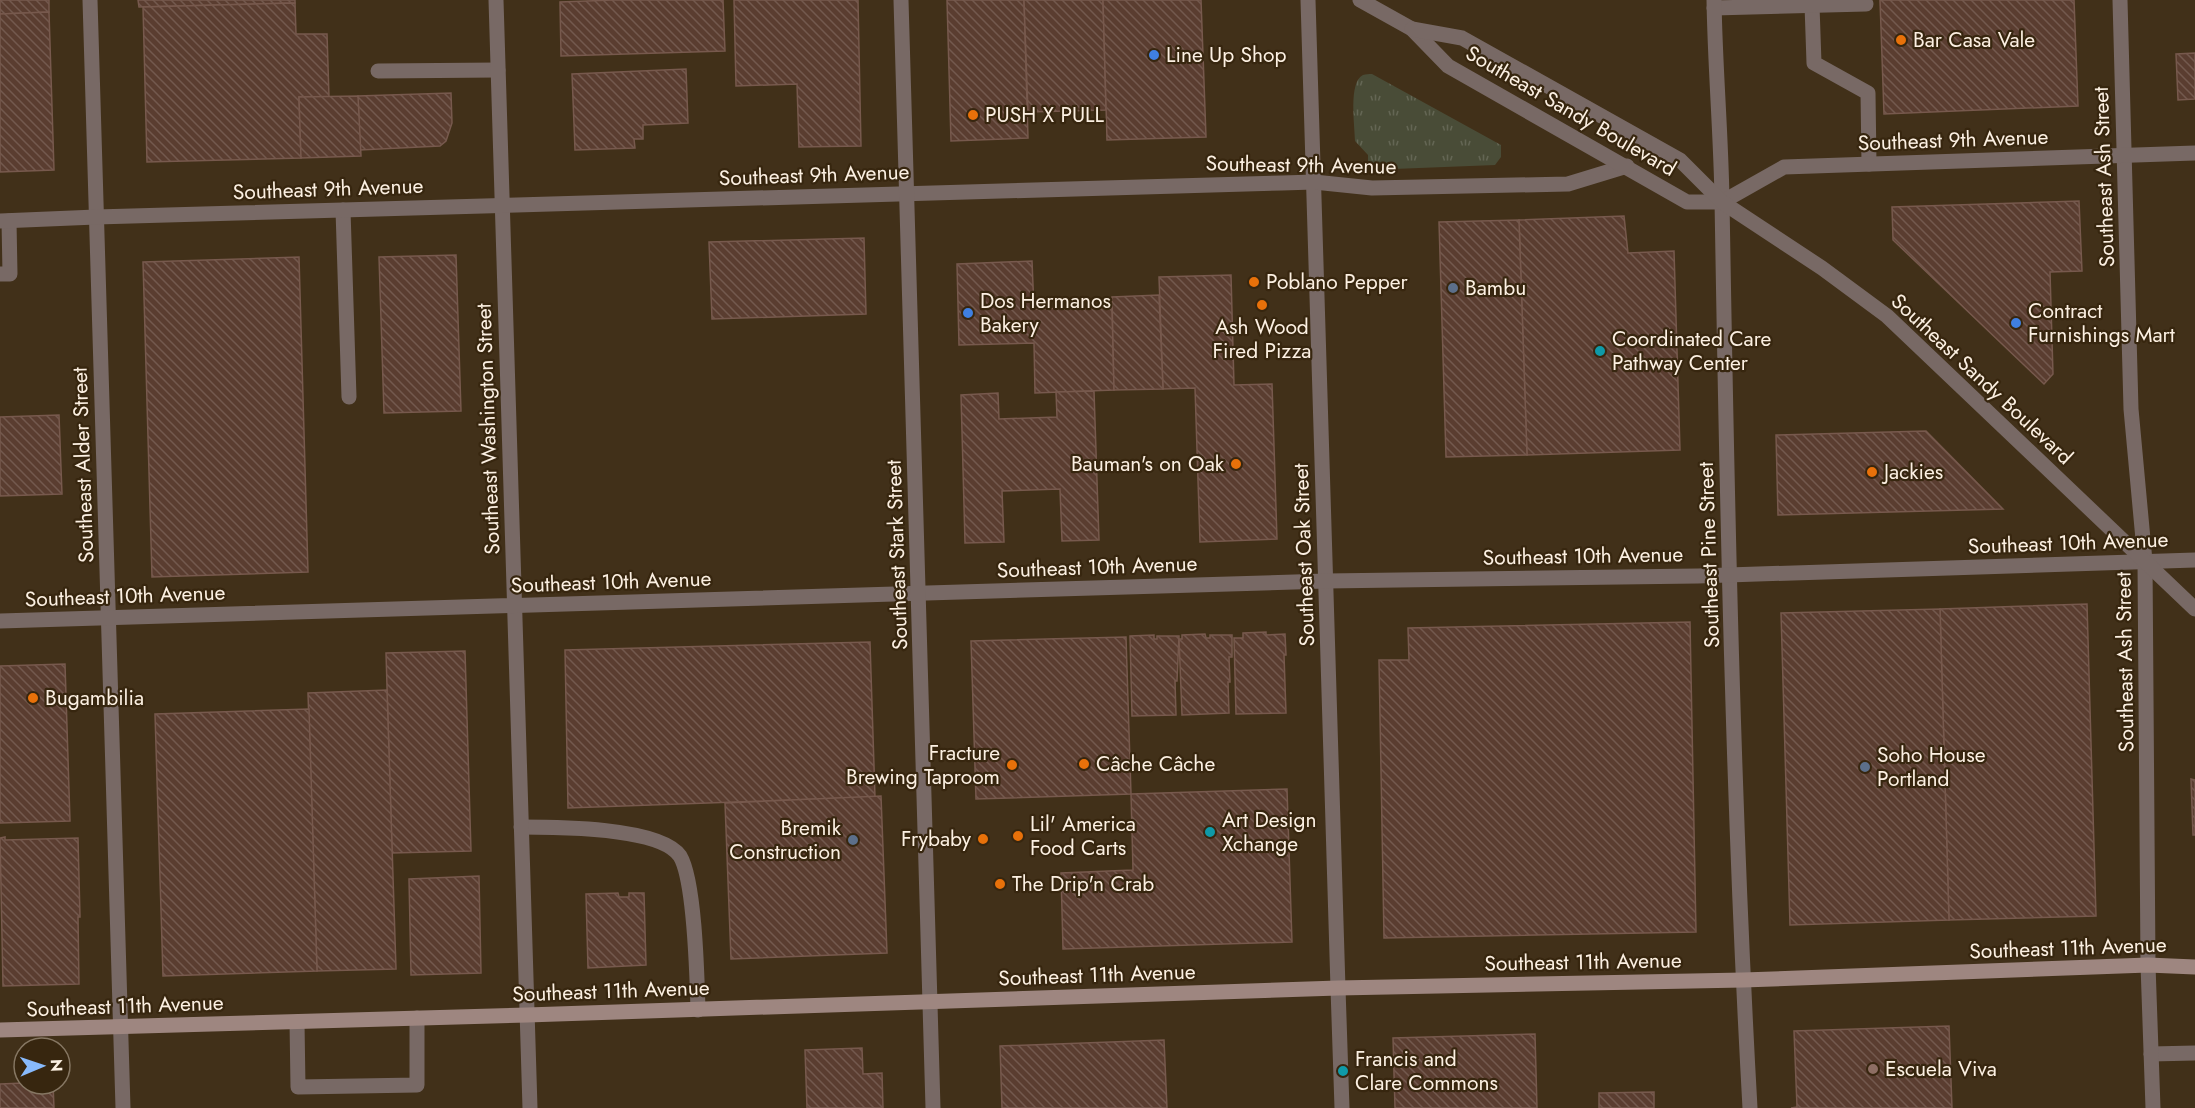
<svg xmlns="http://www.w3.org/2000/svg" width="2195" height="1108" font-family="Jost,sans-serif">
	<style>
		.grass { fill: url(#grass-tufts) }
		.building { fill: url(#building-back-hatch); stroke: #77594d; stroke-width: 1.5 }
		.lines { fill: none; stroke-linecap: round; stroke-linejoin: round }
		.service { stroke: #786965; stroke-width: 15 }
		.pedestrian { stroke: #786965; stroke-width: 15 }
		.minor { stroke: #786965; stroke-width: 15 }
		.tertiary { stroke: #786965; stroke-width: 15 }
		.secondary { stroke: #9e8680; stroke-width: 15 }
		.food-dot { fill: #e8710a; stroke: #37260f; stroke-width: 2 }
		.shop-dot { fill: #3f7fe0; stroke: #37260f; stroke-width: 2 }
		.service-dot { fill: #5c6f8a; stroke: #37260f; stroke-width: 2 }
		.culture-dot { fill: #0f9aa8; stroke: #37260f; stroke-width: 2 }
		.education-dot { fill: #8d6e63; stroke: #37260f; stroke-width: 2 }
		.labels { text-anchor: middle; stroke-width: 4.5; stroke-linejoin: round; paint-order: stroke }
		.poi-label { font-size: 21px; fill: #fcf0e2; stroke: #37260f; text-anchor: start }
		.street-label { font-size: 21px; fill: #fcf0e2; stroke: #37260f }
	</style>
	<defs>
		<pattern id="grass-tufts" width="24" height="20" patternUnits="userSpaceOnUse" patternTransform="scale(1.5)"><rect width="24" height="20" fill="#494c37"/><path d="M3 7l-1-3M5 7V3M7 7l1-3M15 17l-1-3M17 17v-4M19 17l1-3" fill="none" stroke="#646654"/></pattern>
		<pattern id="building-back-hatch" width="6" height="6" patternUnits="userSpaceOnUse" patternTransform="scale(1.5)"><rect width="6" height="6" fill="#5a3d30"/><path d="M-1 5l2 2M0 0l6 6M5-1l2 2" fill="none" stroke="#73594e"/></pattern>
	</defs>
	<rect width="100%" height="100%" fill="#413019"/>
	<path class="grass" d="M1372 74 1501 145V157L1495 165 1368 170V155L1355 141C1355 126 1348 82 1363 75 1366 74 1369 74 1372 74Z"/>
	<g class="building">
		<polygon points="0,0 49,0 49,12 0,14"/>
		<polygon points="138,0 295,0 295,3 139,7"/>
		<polygon points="613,0 723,0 725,51 561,56 560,2"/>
		<polygon points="734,0 858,0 861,146 799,147 797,84 736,86"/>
		<polygon points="947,0 1024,0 1028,138 951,141"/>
		<polygon points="1024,0 1103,0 1106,110 1028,112"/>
		<polygon points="1103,0 1201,0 1206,137 1107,140"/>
		<polygon points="1880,0 2074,0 2078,106 1884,114"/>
		<polygon points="295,3 296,34 327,34 329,97 299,97 301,158 147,162 143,7"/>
		<polygon points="49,12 54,170 0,172 0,14"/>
		<polygon points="2195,53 2195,99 2178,100 2176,54"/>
		<polygon points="686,69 688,123 643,125 643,139 634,139 635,148 575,150 572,74"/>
		<polygon points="451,93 452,123 446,141 440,146 360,150 358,96"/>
		<polygon points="358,96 361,156 301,158 299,97"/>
		<polygon points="2079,201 2082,271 2050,272 2053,374 2044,384 1893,240 1892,207"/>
		<polygon points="1624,216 1628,253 1674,251 1680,450 1527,455 1519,220"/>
		<polygon points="1519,220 1527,455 1446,457 1439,222"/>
		<polygon points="864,238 866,314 712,319 709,242"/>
		<polygon points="456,255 461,411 384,413 379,257"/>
		<polygon points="299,257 308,572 152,577 143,262"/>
		<polygon points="1032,261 1034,309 1112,307 1114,390 1035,393 1034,343 959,345 957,264"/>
		<polygon points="1231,275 1234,385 1272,384 1277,539 1200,542 1195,388 1163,389 1159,277"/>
		<polygon points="1159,295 1163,389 1114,390 1112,297"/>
		<polygon points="1094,391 1099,540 1062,541 1060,489 1002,491 1004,542 965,543 961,395 998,393 999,419 1057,417 1056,392"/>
		<polygon points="59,415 62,494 0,496 0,417"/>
		<polygon points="1926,431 2003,509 1778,515 1776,435"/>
		<polygon points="2087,604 2096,916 1949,920 1940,609"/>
		<polygon points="1940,609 1949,920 1790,925 1781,613"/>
		<polygon points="1690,622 1696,932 1384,938 1379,660 1409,660 1408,628"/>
		<polygon points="1266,632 1266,635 1285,634 1286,655 1284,655 1286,713 1236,714 1234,638 1243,638 1243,633"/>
		<polygon points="1205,634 1206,638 1210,638 1210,635 1232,635 1232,657 1229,657 1230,682 1228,682 1229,713 1182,715 1179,639 1182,639 1182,635"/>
		<polygon points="1154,635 1154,639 1157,639 1157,636 1179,636 1177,681 1175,681 1176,715 1132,716 1130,636"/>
		<polygon points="1126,637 1131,794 976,799 971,641"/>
		<polygon points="870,642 875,797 568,808 565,650"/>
		<polygon points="465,651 471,851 392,853 386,653"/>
		<polygon points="65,664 70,821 0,823 0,666"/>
		<polygon points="387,690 396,969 317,971 308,693"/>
		<polygon points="309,709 317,971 163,976 155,714"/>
		<polygon points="2191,779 2195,780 2195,835 2193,835"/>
		<polygon points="1287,789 1292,942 1063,949 1061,873 1133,870 1131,794"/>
		<polygon points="881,796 887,953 731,959 725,803"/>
		<polygon points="5,837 5,840 78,838 80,917 78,917 79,984 3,986 0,838"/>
		<polygon points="479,876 481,973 411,975 409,879"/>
		<polygon points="618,893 619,897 629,897 629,893 644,893 646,965 588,968 586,894"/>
		<polygon points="1949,1026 1952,1108 1791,1108 1797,1107 1794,1031"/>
		<polygon points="1535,1034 1537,1108 1395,1108 1393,1038"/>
		<polygon points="1164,1040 1167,1108 1002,1108 1000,1046"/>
		<polygon points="862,1048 863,1074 882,1073 883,1108 807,1108 805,1050"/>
		<polygon points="24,1083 53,1084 54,1108 0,1108 0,1084"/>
		<polygon points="1654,1092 1654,1108 1599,1108 1599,1093"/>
	</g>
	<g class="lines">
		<g class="service">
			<polyline points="1812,5 1814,63 1868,93 1869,164"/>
			<polyline points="1714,8 1866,4"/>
			<polyline points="378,71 498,70"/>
			<polyline points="343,210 349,397"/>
			<polyline points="0,274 10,274 9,221"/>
			<path d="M521 827C555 827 660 827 680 856 695 881 697 977 698 1010"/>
			<polyline points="297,1022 298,1087 417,1085 417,1018"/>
			<polyline points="2151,1054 2195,1053"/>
		</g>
		<polyline class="pedestrian" points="1338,988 1342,1108"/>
		<g class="minor">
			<polyline points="90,0 123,1108"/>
			<polyline points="496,0 530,1108"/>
			<polyline points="1308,0 1338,988"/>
			<path d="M1714 0C1715 67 1721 134 1722 200 1727 503 1733 806 1750 1108"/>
			<polyline points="2120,0 2131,409 2145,561 2148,965 2153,1108"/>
			<polyline points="1722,202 1784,167 2195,153"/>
			<polyline points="0,221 96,217 1282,183 1314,182 1372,188 1568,184 1627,166"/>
			<polyline points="0,621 1326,581 1698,576 2195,560"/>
		</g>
		<g class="tertiary">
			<polyline points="901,0 933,1108"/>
			<polyline points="1360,0 1412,29 1448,66 1687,202 1722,202"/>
			<polyline points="1412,29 1462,38 1680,160 1722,202 1822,268 1887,316 2195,609"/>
		</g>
		<polyline class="secondary" points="0,1030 527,1015 1338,988 1743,980 2148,965 2195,967"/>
	</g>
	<g class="food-dot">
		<circle cx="1901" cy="40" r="6"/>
		<circle cx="973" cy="115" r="6"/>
		<circle cx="1254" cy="282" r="6"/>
		<circle cx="1262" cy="305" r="6"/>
		<circle cx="1236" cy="464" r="6"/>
		<circle cx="1872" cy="472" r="6"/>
		<circle cx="33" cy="698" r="6"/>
		<circle cx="1084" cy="764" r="6"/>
		<circle cx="1012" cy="765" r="6"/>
		<circle cx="1018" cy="836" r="6"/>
		<circle cx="983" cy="839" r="6"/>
		<circle cx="1000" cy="884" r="6"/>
	</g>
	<g class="shop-dot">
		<circle cx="1154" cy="55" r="6"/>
		<circle cx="968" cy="313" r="6"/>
		<circle cx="2016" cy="323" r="6"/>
	</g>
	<g class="service-dot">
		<circle cx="1453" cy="288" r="6"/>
		<circle cx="1865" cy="767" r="6"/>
		<circle cx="853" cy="840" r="6"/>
	</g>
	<g class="culture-dot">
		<circle cx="1600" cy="351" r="6"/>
		<circle cx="1210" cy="832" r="6"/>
		<circle cx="1343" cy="1071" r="6"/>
	</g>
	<circle class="education-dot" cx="1873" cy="1069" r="6"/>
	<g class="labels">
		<g class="poi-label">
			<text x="1913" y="47">Bar Casa Vale</text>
			<text x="1166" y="62">Line Up Shop</text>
			<text x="985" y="122">PUSH X PULL</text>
			<text x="1266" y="289">Poblano Pepper</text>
			<text x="1465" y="295">Bambu</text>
			<text x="980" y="308">Dos Hermanos<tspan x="980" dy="24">Bakery</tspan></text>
			<text x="2028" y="318">Contract<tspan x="2028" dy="24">Furnishings Mart</tspan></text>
			<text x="1262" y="334" text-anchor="middle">Ash Wood<tspan x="1262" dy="24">Fired Pizza</tspan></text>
			<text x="1612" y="346">Coordinated Care<tspan x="1612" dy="24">Pathway Center</tspan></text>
			<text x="1224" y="471" text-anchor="end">Bauman's on Oak</text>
			<text x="1884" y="479">Jackies</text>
			<text x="45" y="705">Bugambilia</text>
			<text x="1000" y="760" text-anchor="end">Fracture<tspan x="1000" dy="24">Brewing Taproom</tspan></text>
			<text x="1877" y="762">Soho House<tspan x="1877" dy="24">Portland</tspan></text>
			<text x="1096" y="771">Câche Câche</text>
			<text x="1222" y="827">Art Design<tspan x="1222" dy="24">Xchange</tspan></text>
			<text x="1030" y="831">Lil' America<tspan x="1030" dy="24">Food Carts</tspan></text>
			<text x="841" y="835" text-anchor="end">Bremik<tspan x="841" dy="24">Construction</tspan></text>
			<text x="971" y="846" text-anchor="end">Frybaby</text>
			<text x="1012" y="891">The Drip'n Crab</text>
			<text x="1355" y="1066">Francis and<tspan x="1355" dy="24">Clare Commons</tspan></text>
			<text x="1885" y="1076">Escuela Viva</text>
		</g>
		<g class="street-label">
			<text transform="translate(1571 111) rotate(30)" y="7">Southeast Sandy Boulevard</text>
			<text transform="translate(1953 140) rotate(-2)" y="7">Southeast 9th Avenue</text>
			<text transform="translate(1301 165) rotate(1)" y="7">Southeast 9th Avenue</text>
			<text transform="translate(814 175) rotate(-2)" y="7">Southeast 9th Avenue</text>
			<text transform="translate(2104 177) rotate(-92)" y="7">Southeast Ash Street</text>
			<text transform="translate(328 189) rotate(-2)" y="7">Southeast 9th Avenue</text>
			<text transform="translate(1982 379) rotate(43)" y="7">Southeast Sandy Boulevard</text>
			<text transform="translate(488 429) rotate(-92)" y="7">Southeast Washington Street</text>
			<text transform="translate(83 465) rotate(-92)" y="7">Southeast Alder Street</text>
			<text transform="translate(2068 543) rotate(-2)" y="7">Southeast 10th Avenue</text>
			<text transform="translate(897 555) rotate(-92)" y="7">Southeast Stark Street</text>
			<text transform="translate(1304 555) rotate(-92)" y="7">Southeast Oak Street</text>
			<text transform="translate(1709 555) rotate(-92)" y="7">Southeast Pine Street</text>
			<text transform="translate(1583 556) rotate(-1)" y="7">Southeast 10th Avenue</text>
			<text transform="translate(1097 567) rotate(-2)" y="7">Southeast 10th Avenue</text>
			<text transform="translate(611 582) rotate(-2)" y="7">Southeast 10th Avenue</text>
			<text transform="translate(125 596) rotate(-2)" y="7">Southeast 10th Avenue</text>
			<text transform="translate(2125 662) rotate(-91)" y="7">Southeast Ash Street</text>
			<text transform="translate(2068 948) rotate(-2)" y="7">Southeast 11th Avenue</text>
			<text transform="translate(1583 962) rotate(-1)" y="7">Southeast 11th Avenue</text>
			<text transform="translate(1097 975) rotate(-2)" y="7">Southeast 11th Avenue</text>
			<text transform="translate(611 991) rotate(-2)" y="7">Southeast 11th Avenue</text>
			<text transform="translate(125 1006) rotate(-2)" y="7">Southeast 11th Avenue</text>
		</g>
	</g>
	<g transform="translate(42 1066) rotate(88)"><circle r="28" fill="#37260f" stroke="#867763" stroke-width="1.5"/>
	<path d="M0-4.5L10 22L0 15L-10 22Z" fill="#88bafc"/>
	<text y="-9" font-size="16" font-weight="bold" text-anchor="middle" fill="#fcf0e2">N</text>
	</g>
</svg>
